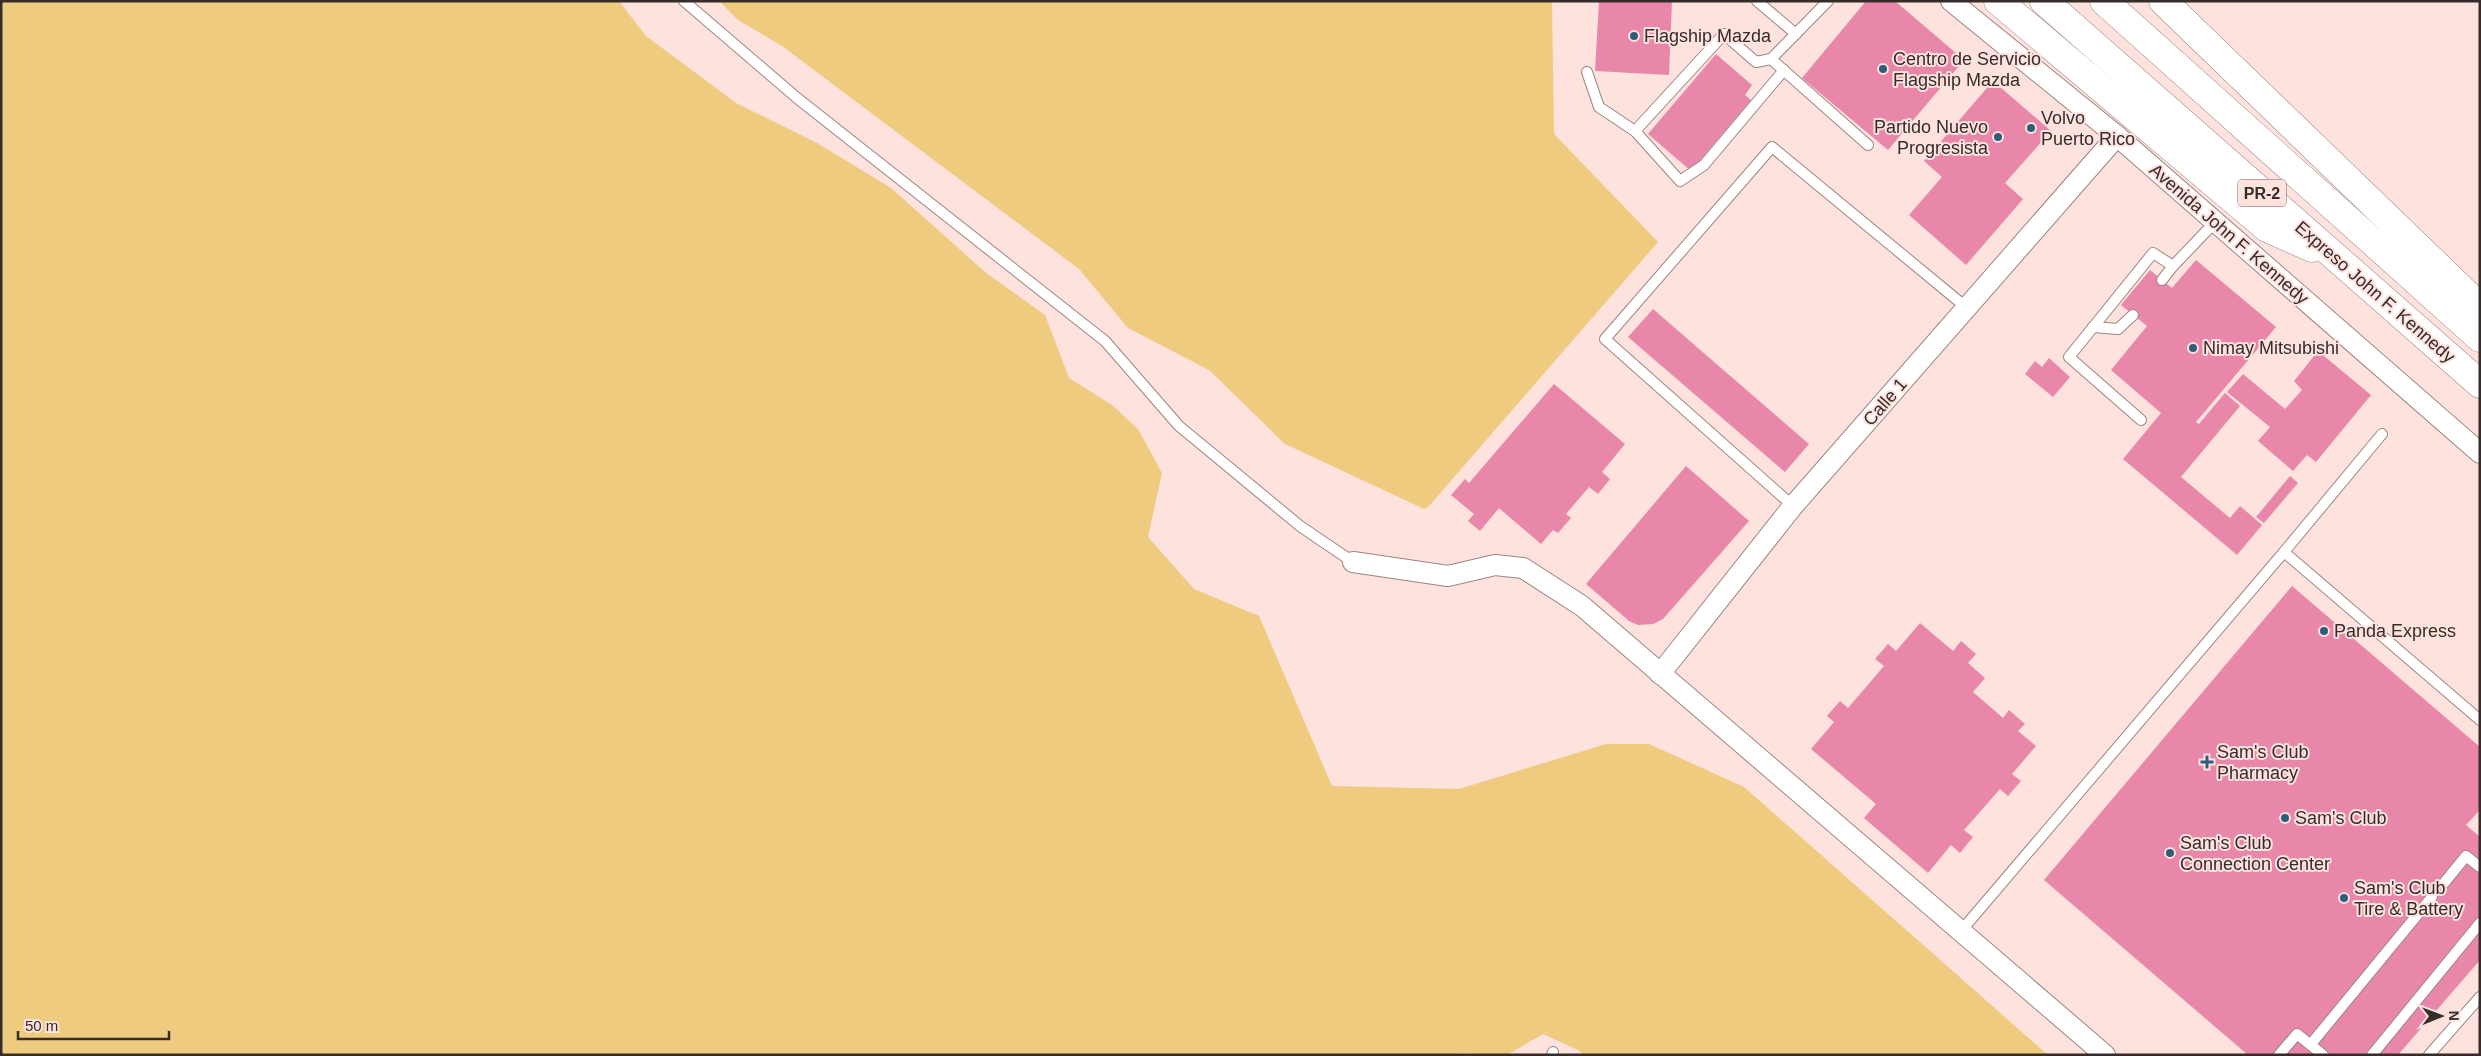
<svg xmlns="http://www.w3.org/2000/svg" width="2481" height="1056" font-family="Helvetica,sans-serif">
	<style>
		.green { fill: #eecb7f }
		.building { fill: #e887aa }
		.lines { fill: none; stroke-linecap: round; stroke-linejoin: round }
		.service-casing { stroke: #9d8581; stroke-width: 12 }
		.minor-casing { stroke: #9d8581; stroke-width: 22 }
		.motorway-casing { stroke: #9d8581; stroke-width: 29 }
		.service { stroke: #fff; stroke-width: 10 }
		.minor { stroke: #fff; stroke-width: 20 }
		.motorway { stroke: #fff; stroke-width: 28 }
		.poi-dot { fill: #2e5d7c; stroke: #fde2de; stroke-width: 2 }
		.labels { text-anchor: middle; stroke-width: 4; stroke-linejoin: round; paint-order: stroke }
		.shield { fill: #fde2de; stroke: #726360; stroke-width: 1 }
		.shield-label { font-size: 16px; font-weight: bold; fill: #362c2a }
		.poi-label { font-size: 18px; fill: #362c2a; stroke: #fde2de; text-anchor: start }
		.street-label { font-size: 18px; fill: #362c2a; stroke: #fde2de }
	</style>
	<rect width="100%" height="100%" fill="#fde2de"/>
	<g class="green">
		<polygon points="1,1 619,1 646,36 736,103 817,143 891,188 985,272 1045,315 1069,378 1112,405 1138,429 1162,473 1148,537 1194,589 1259,616 1332,786 1459,789 1606,744 1649,744 1744,787 2048,1055 1582,1055 1580,1051 1543,1034 1507,1055 1461,1053 1457,1055 1,1055"/>
		<polygon points="719,1 1552,1 1554,134 1658,242 1429,506 1424,509 1285,444 1209,370 1128,328 1079,269 782,46 738,20"/>
	</g>
	<g class="building">
		<polygon points="1599,1 1672,1 1669,75 1595,71"/>
		<polygon points="1866,1 1895,1 1964,60 1888,150 1802,78"/>
		<polygon points="1716,54 1752,85 1745,95 1751,100 1691,171 1648,134"/>
		<polygon points="1993,81 2051,131 2005,183 2023,199 1966,265 1909,215 1942,177 1924,161"/>
		<polygon points="2196,260 2276,327 2196,422 2199,424 2225,393 2240,406 2181,477 2230,518 2240,506 2262,525 2237,555 2123,459 2161,413 2111,370 2147,326 2121,305 2150,270 2172,288"/>
		<polygon points="1653,309 1809,444 1785,472 1628,337"/>
		<polygon points="2318,351 2371,395 2316,462 2307,455 2293,471 2258,441 2270,427 2227,392 2243,374 2285,409 2302,390 2294,381"/>
		<polygon points="2049,358 2070,377 2053,397 2025,374 2035,361 2042,367"/>
		<polygon points="1554,384 1625,444 1602,472 1610,479 1598,494 1589,487 1566,514 1571,518 1558,533 1553,530 1541,544 1499,508 1480,531 1468,521 1474,514 1451,495 1465,479 1469,483"/>
		<polygon points="1686,466 1749,521 1663,619 1653,624 1638,625 1629,621 1586,584"/>
		<polygon points="2290,476 2298,483 2264,523 2256,517"/>
		<polygon points="2292,586 2480,747 2480,810 2466,825 2480,837 2480,960 2398,1055 2248,1055 2044,880"/>
		<polygon points="1920,623 1953,651 1961,641 1976,654 1968,663 1985,678 1973,692 2003,718 2009,710 2025,724 2018,731 2036,746 2012,774 2021,781 2008,796 2000,789 1964,830 1973,837 1960,853 1951,845 1928,873 1864,818 1876,804 1811,749 1834,722 1827,716 1840,701 1848,708 1884,666 1875,659 1888,644 1896,651"/>
	</g>
	<g class="lines">
		<defs>
			<g id="service">
				<polyline points="684,1 797,98 1105,341 1179,426 1300,526 1353,562"/>
				<polyline points="1757,1 1796,34"/>
				<polyline points="1771,59 1868,145"/>
				<polyline points="1784,70 1704,165 1680,181 1635,131 1724,34 1756,62 1771,59 1828,1"/>
				<polyline points="1587,72 1599,107 1635,131"/>
				<polyline points="2162,280 2173,266"/>
				<polyline points="2093,327 2118,329 2133,315"/>
				<polyline points="2141,420 2069,357 2153,253 2173,266 2215,222"/>
				<polyline points="2382,434 2284,552 2480,720"/>
				<polyline points="1793,506 1605,339 1772,147 1967,308"/>
				<polyline points="2444,883 2466,856 2480,867"/>
				<polyline points="1961,931 2284,552"/>
				<polyline points="2311,1044 2432,897"/>
				<polyline points="1552,1055 1553,1052"/>
				<polyline points="2279,1055 2297,1034 2323,1055"/>
				<polyline points="2372,1055 2480,923"/>
				<polyline points="2429,1055 2480,997"/>
			</g>
			<g id="minor">
				<polyline points="1951,1 2117,136 2480,453"/>
				<polyline points="1353,562 1448,576 1495,565 1523,568 1582,606 2105,1055"/>
				<polyline points="1660,674 1793,506 2117,136"/>
			</g>
			<g id="motorway">
				<polyline points="1998,1 2267,228 2312,248"/>
				<polyline points="2044,1 2480,384"/>
				<polyline points="2104,1 2480,338"/>
				<polyline points="2163,1 2480,307"/>
			</g>
		</defs>
		<use href="#service" class="service-casing"/>
		<use href="#minor" class="minor-casing"/>
		<use href="#motorway" class="motorway-casing"/>
		<use href="#service" class="service"/>
		<use href="#minor" class="minor"/>
		<use href="#motorway" class="motorway"/>
	</g>
	<g class="poi-dot">
		<circle cx="1634" cy="36" r="5"/>
		<circle cx="1883" cy="69" r="5"/>
		<circle cx="2031" cy="128" r="5"/>
		<circle cx="1998" cy="137" r="5"/>
		<circle cx="2193" cy="348" r="5"/>
		<circle cx="2324" cy="631" r="5"/>
		<path d="M2204.5 754.5h5v5h5v5h-5v5h-5v-5h-5v-5h5z"/>
		<circle cx="2285" cy="818" r="5"/>
		<circle cx="2170" cy="853" r="5"/>
		<circle cx="2344" cy="898" r="5"/>
	</g>
	<g class="labels">
		<rect class="shield" x="2238" y="179.5" width="48" height="27" rx="4"/>
		<g class="shield-label">
			<text x="2262" y="199">PR-2</text>
		</g>
		<g class="poi-label">
			<text x="1644" y="42">Flagship Mazda</text>
			<text x="1893" y="65">Centro de Servicio<tspan x="1893" dy="21">Flagship Mazda</tspan></text>
			<text x="2041" y="124">Volvo<tspan x="2041" dy="21">Puerto Rico</tspan></text>
			<text x="1988" y="133" text-anchor="end">Partido Nuevo<tspan x="1988" dy="21">Progresista</tspan></text>
			<text x="2203" y="354">Nimay Mitsubishi</text>
			<text x="2334" y="637">Panda Express</text>
			<text x="2217" y="758">Sam's Club<tspan x="2217" dy="21">Pharmacy</tspan></text>
			<text x="2295" y="824">Sam's Club</text>
			<text x="2180" y="849">Sam's Club<tspan x="2180" dy="21">Connection Center</tspan></text>
			<text x="2354" y="894">Sam's Club<tspan x="2354" dy="21">Tire &amp; Battery</tspan></text>
		</g>
		<g class="street-label">
			<text transform="translate(2229 234) rotate(41)" y="6">Avenida John F. Kennedy</text>
			<text transform="translate(2375 292) rotate(41)" y="6">Expreso John F. Kennedy</text>
			<text transform="translate(1885 402) rotate(-49)" y="6">Calle 1</text>
		</g>
	</g>
	<rect width="2481" height="1056" fill="none" stroke="#362c2a" stroke-width="5"/>
	<g transform="translate(2441 1016) rotate(89)" stroke="#fde2de" stroke-width="4" paint-order="stroke">
	<path d="M0-4L9 19L0 12L-9 19Z" fill="#362c2a"/>
	<text y="-8" font-size="14" font-weight="bold" text-anchor="middle" fill="#362c2a">N</text>
	</g>
	<path d="M18 1031v8h151v-8" fill="none" stroke="#362c2a" stroke-width="2.5"/>
	<text x="25" y="1031" font-size="15" fill="#362c2a" stroke="#fde2de" stroke-width="4" paint-order="stroke">50 m</text>
</svg>
